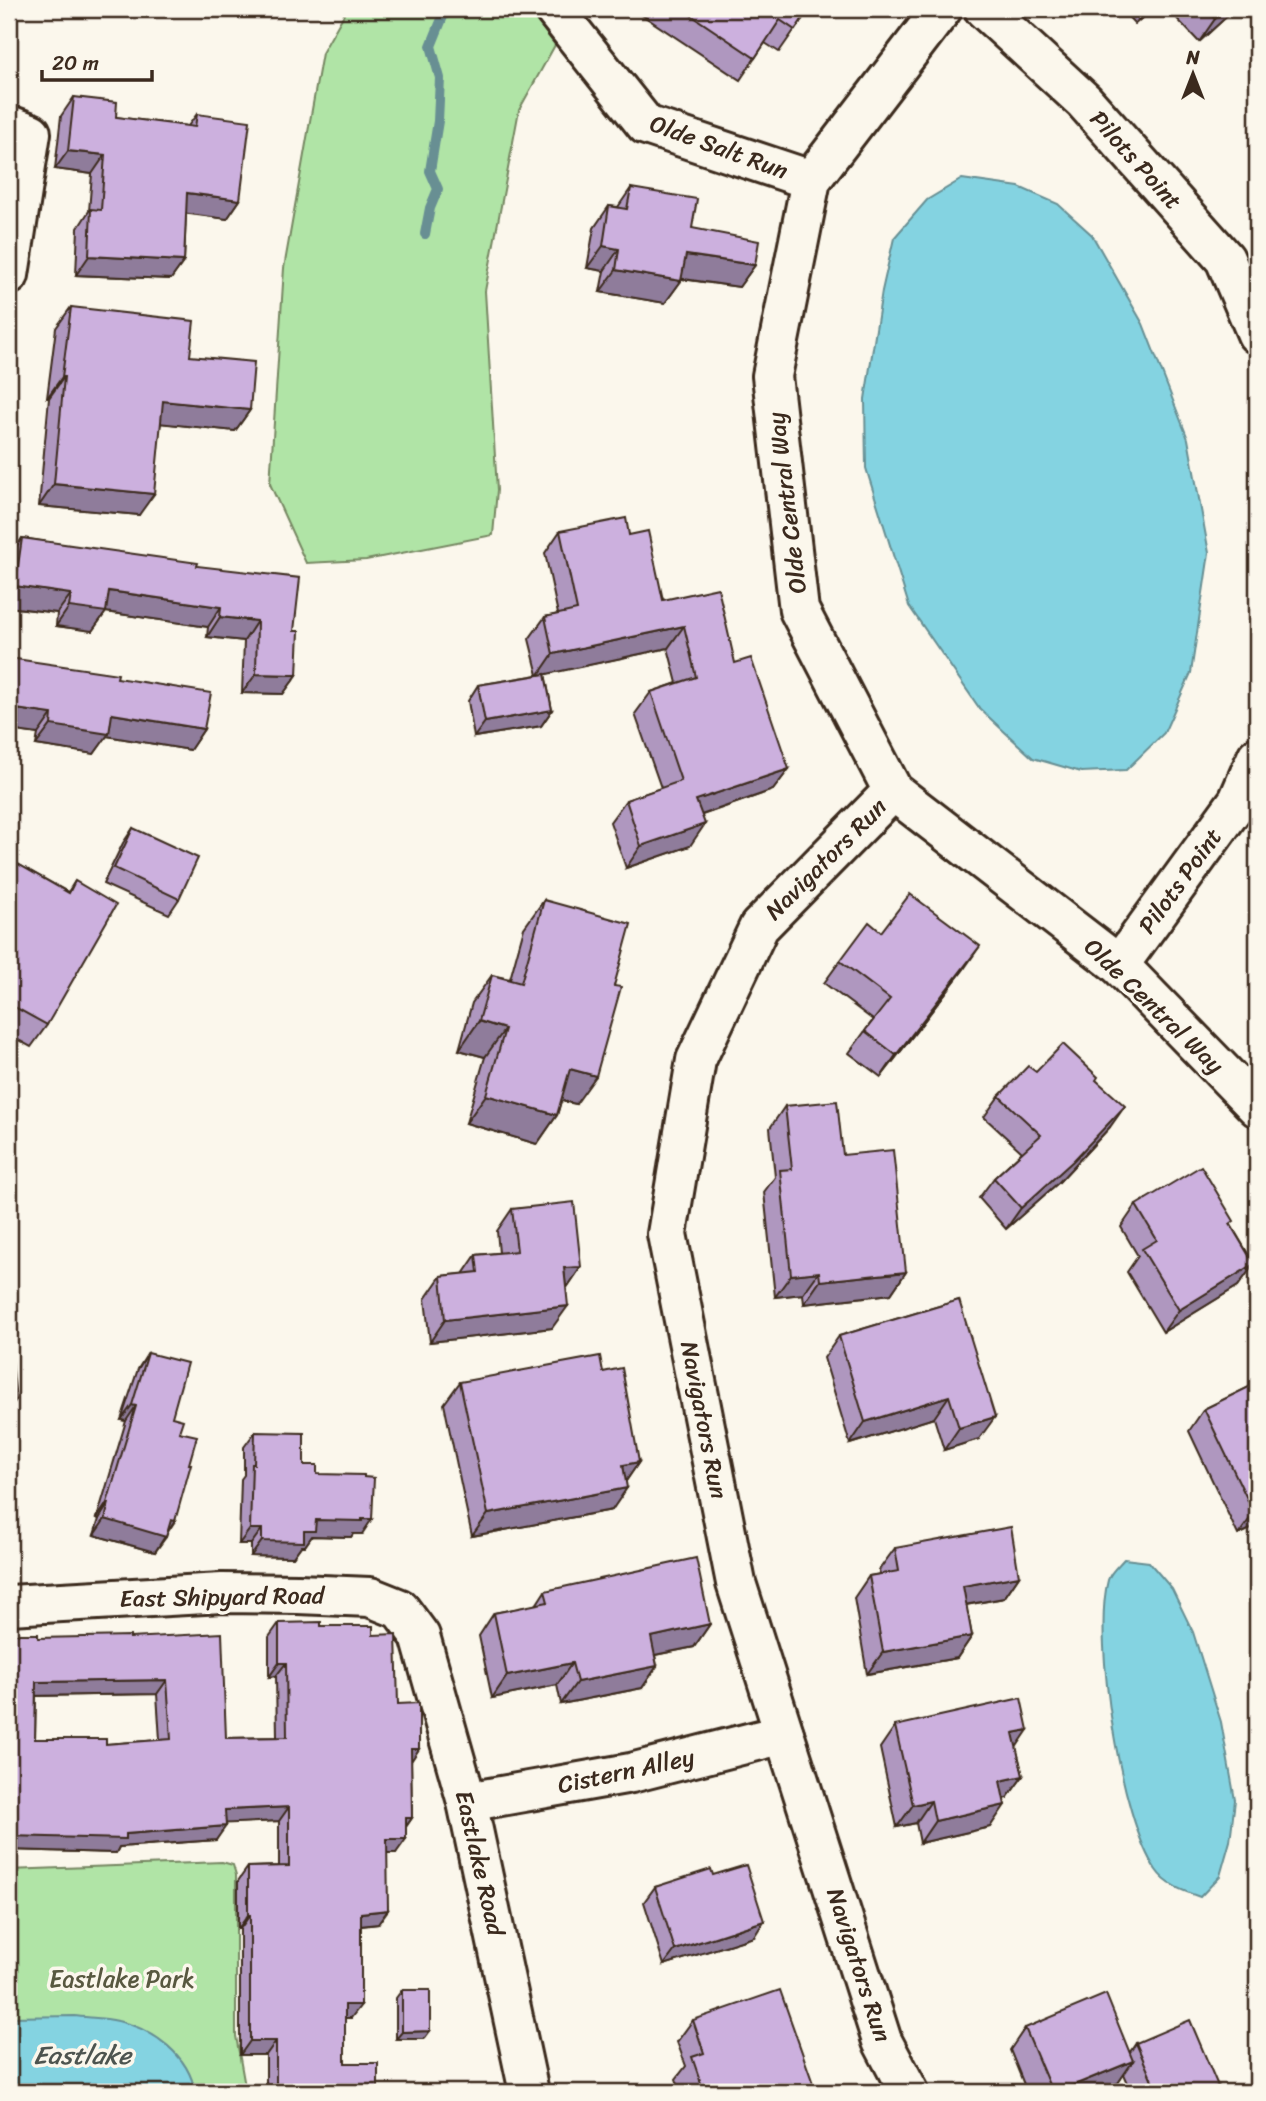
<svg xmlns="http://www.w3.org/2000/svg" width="1266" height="2101" font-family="Sriracha,sans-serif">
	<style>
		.green { fill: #b0e4a6; stroke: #768762; stroke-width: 2 }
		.water { fill: #84d3e1; stroke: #678f93; stroke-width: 2 }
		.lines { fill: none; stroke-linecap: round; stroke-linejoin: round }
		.stream { stroke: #678f93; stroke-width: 10 }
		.street-casing { stroke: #3b2a1e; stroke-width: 44 }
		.street { stroke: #fbf7ec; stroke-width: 38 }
		.wall { fill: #af97bf; stroke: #3b2a1e; stroke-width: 2; fill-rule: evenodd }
		.shaded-wall { fill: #8f7b9b; stroke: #3b2a1e; stroke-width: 2 }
		.building { fill: #ccb0de; stroke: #3b2a1e; stroke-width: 2; fill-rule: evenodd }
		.labels { text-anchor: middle; stroke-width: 7; stroke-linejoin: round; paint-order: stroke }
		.street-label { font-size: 24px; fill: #3b2a1e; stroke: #fbf7ec }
		.park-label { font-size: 24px; fill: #585840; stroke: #fbf7ec }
		.water-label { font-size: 26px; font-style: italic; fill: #4d544f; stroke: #fbf7ec }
	</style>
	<rect width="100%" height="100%" fill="#fbf7ec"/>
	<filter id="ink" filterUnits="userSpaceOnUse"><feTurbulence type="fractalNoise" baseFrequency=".0143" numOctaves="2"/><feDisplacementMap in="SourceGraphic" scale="14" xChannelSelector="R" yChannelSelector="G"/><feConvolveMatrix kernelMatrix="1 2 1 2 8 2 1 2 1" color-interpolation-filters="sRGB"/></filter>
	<g filter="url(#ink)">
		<g class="green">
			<polygon points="347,9 528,9 555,45 519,110 485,291 497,490 493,535 366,560 306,563 270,484 284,268 322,53"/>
			<polygon points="222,1862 233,1865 236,1875 236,2036 246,2092 9,2092 9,1870"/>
		</g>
		<g class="water">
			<polygon points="962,179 1019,187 1058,204 1092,235 1143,324 1188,439 1209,553 1191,673 1164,733 1126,770 1081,772 1033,758 980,709 909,606 866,468 865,399 882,291 894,238 927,200"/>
			<path d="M1124 1559 1149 1562 1172 1589 1193 1632 1221 1722 1235 1800 1230 1841 1220 1876 1200 1897C1183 1891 1166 1885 1156 1870 1121 1820 1092 1639 1108 1580 1110 1572 1119 1565 1124 1559Z"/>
			<path d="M74 2016C88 2018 104 2017 118 2021 153 2029 189 2055 195 2092H9V2017Z"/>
		</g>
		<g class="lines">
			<polyline class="stream" points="425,234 430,208 438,189 430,171 438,121 440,78 431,46 446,9"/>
			<defs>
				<g id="street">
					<polyline points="554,9 646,125 811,180"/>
					<polyline points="942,9 811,180 772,376 799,610 893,791 1119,965 1257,1107"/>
					<polyline points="984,9 1084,101 1225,259 1257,334"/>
					<polyline points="9,125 31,133 9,275"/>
					<polyline points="893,791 759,927 696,1060 667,1234 736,1583 882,2041 909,2092"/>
					<polyline points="1119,965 1238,801 1257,757"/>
					<polyline points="9,1605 222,1593 298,1594 370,1597 400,1609 420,1636 467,1802 529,2092"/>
					<polyline points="467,1802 631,1773 784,1734"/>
				</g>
			</defs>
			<use href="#street" class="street-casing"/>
			<use href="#street" class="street"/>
		</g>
		<g class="wall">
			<polygon points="633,9 809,9 779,52 765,43 740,80"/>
			<polygon points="1121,9 1152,9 1135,24"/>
			<polygon points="1168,9 1235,9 1199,42"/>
			<polygon points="74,97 116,117 188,126 197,114 240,200 227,219 186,213 184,261 171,279 76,275 78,228 89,211 92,174 55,169 61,116"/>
			<polygon points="631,188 692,228 755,265 739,287 681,279 681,281 665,303 600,292 604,271 587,268 594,228 609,206 618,207"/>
			<polygon points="71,307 190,356 250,410 235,431 161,423 139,515 39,506 49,398 47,398 56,328"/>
			<polygon points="560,531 629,535 663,600 735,663 789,769 773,790 702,815 690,846 626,868 610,822 626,800 661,788 635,714 651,692 677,683 668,648 545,674 552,710 541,726 474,737 468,701 478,685 538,675 529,639 545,617 558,614 545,553"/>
			<polygon points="22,538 197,566 294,631 297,675 283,694 242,693 244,641 207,637 208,627 106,612 92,631 56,626 57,613 9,607 9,557"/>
			<polygon points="9,658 117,678 204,729 190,750 107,736 94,754 36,745 38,734 9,730"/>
			<polygon points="133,828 179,899 169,914 103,884 123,843"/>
			<polygon points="9,859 68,892 75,881 47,1025 31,1047 9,1035"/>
			<polygon points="544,900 576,1104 561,1101 557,1115 537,1144 466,1123 485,1057 459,1050 472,1003 492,975 510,979 524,928"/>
			<polygon points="881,932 964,969 881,1077 849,1053 873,1020 824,983 840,961"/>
			<polygon points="1036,1072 1096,1080 1110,1127 1059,1182 1006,1229 979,1198 994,1178 1022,1152 984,1117 999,1096"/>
			<polygon points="785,1106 843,1155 906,1272 891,1294 804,1304 803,1294 775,1297 764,1192 775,1177 770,1128"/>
			<polygon points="1136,1205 1231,1225 1254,1264 1238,1286 1163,1332 1127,1272 1138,1256 1121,1227"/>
			<polygon points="512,1209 581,1267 566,1289 552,1328 430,1342 425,1299 441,1276 463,1274 476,1255 499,1253 497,1231"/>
			<polygon points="959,1300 979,1439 944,1450 934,1418 850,1444 824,1358 839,1336"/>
			<polygon points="148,1353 172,1417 179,1432 167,1533 166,1537 155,1552 94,1535 99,1519 97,1518 126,1421 121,1420 138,1369"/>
			<polygon points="603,1372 639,1462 626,1481 612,1510 472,1536 444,1404 460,1382"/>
			<polygon points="1257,1383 1257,1526 1238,1535 1189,1431 1204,1409"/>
			<polygon points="255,1432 317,1474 362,1534 353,1534 351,1537 312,1536 305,1546 301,1546 293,1557 251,1556 251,1544 239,1544 241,1479 244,1475 244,1447"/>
			<polygon points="895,1548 1019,1576 1004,1598 966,1605 972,1636 957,1658 867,1674 854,1598 869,1576 880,1574 879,1570"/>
			<polygon points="545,1591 710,1624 694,1647 655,1655 657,1666 642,1688 561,1704 557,1685 492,1698 479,1636 494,1613 536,1605"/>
			<path d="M279 1623 321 1626 373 1635 398 1704 419 1749 411 1760 412 1818 406 1827 396 1853H387L378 1924 361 1926 351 2018H345V2063L378 2092H266V2055H240V1929H238V1881L248 1867 279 1866V1821L226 1823 216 1840 119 1847 116 1853 9 1850 38 1638H130L226 1738 277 1737 276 1676 269 1677V1637ZM157 1694 160 1740 106 1744 35 1739 36 1696Z"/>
			<polygon points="895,1726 1016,1747 1023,1776 1007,1798 1004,1798 990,1827 920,1843 916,1823 897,1827 880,1748"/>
			<polygon points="713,1875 754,1937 664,1965 644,1902 655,1887"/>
			<polygon points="402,1990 424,2039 396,2039 396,1998"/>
			<polygon points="693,2020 816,2092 681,2092 676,2079 686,2066 677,2042"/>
			<polygon points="1025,2028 1130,2052 1136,2043 1214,2092 1132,2092 1124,2074 1118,2083 1095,2092 1027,2092 1010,2050"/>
		</g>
		<g class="shaded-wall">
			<polygon points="1146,9 1152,9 1135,24"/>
			<polygon points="1226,9 1235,9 1199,42 1215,19"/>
			<polygon points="68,151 105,155 92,174 55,169"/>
			<polygon points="187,193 240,200 227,219 174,212"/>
			<polygon points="603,246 619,249 604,271 587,268"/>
			<polygon points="686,255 755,265 739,287 670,277"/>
			<polygon points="89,256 184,261 171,279 76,275"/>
			<polygon points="616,270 681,281 665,303 600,292"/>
			<polygon points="62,377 64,377 49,398 47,398"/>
			<polygon points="163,401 250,410 235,431 148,422"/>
			<polygon points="54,484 154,494 139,515 39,506"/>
			<polygon points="15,586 71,594 57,613 9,607 9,596"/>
			<polygon points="109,591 221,607 208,627 106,612 92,631 56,626 69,607"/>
			<polygon points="220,617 257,621 244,641 207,637"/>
			<polygon points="684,626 668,648 538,676 553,654"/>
			<polygon points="256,674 297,675 283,694 242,693"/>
			<polygon points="9,708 52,714 38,734 9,730"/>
			<polygon points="552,710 541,726 474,737 485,722"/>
			<polygon points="112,714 204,729 190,750 107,736 94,754 36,745 51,725"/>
			<polygon points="789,769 773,790 681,822 696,800"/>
			<polygon points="705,824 690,846 626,868 641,846"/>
			<polygon points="980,946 964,969 881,1077 896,1055"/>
			<polygon points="479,1021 505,1029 485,1057 459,1050"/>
			<polygon points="570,1069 596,1076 576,1104 550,1098"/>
			<polygon points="486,1095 557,1115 537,1144 466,1123"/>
			<polygon points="1125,1106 1110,1127 1059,1182 1006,1229 1021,1208"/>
			<polygon points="1254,1264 1238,1286 1163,1332 1179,1310"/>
			<polygon points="581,1267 566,1289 564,1268"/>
			<polygon points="819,1272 803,1294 775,1297 791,1275"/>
			<polygon points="906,1272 891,1294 804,1304 820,1281"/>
			<polygon points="568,1306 552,1328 430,1342 445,1320"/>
			<polygon points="949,1396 934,1418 850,1444 865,1422"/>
			<polygon points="16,1400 9,1410 9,1401"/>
			<polygon points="132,1405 136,1406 126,1421 121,1420"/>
			<polygon points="995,1417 979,1439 944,1450 959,1428"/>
			<polygon points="639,1462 624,1484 623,1465"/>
			<polygon points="627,1488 612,1510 472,1536 488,1514"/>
			<polygon points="107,1503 109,1503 99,1519 97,1518"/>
			<polygon points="1257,1511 1257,1526 1238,1535 1254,1513"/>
			<polygon points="105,1519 171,1520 175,1521 155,1552 94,1535"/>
			<polygon points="372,1519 362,1534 353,1534 351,1537 312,1536 305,1546 301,1546 293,1557 251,1556 262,1541 304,1531 316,1520"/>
			<polygon points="250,1529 262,1529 251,1544 239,1544"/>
			<polygon points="1019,1576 1004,1598 947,1608 963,1586"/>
			<polygon points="710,1624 694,1647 635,1659 651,1637"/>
			<polygon points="972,1636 957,1658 867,1674 883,1652"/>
			<polygon points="279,1663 286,1663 276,1676 269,1677"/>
			<polygon points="572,1663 557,1685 492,1698 507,1676"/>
			<polygon points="657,1666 642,1688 561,1704 577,1682"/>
			<polygon points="167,1680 157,1694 27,1696 36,1682"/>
			<polygon points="1028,1730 1013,1752 1013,1733"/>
			<polygon points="411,1749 419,1749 410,1763"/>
			<polygon points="1023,1776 1007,1798 985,1803 1000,1781"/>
			<polygon points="931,1801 916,1823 897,1827 913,1805"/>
			<polygon points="1005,1805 990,1827 920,1843 935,1821"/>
			<polygon points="289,1807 279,1821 216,1824 225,1810"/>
			<polygon points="406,1818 412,1818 402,1832"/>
			<polygon points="226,1826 216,1840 119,1847 116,1853 9,1850 9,1836 126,1834"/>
			<polygon points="387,1839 406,1839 396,1853 377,1853"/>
			<polygon points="388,1910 378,1924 351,1927 361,1913"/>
			<polygon points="248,1915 250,1915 240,1929 238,1929"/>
			<polygon points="764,1921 754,1937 664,1965 675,1950"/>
			<polygon points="345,2005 361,2005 351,2018 335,2018"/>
			<polygon points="430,2031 424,2039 396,2039 402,2032"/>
			<polygon points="250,2041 276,2041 266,2055 240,2055"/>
			<polygon points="1133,2061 1118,2083 1095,2092 1057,2092"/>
			<polygon points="1218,2086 1214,2092 1203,2092"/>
		</g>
		<g class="building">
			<polygon points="682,9 809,9 795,30 780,20 755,58"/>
			<polygon points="1205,9 1226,9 1215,19"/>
			<polygon points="74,97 117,102 116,117 195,127 197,114 250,121 240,200 187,193 184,261 89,256 91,209 101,210 105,155 68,151"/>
			<polygon points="631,188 697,199 692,228 759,241 755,265 686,255 681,281 616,270 619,249 603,246 609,206 627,209"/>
			<polygon points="71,307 194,321 190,356 254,362 250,410 163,401 154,494 54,484 64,377 62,377"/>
			<polygon points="626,518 629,535 648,531 663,600 718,588 735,663 751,658 789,769 696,800 705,824 641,846 626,800 681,781 651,692 696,677 684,626 553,654 545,617 577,610 560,531"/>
			<polygon points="22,538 198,563 197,566 300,578 294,631 299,631 297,675 256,674 257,621 220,617 221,607 109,591 106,612 69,607 71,594 15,586"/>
			<polygon points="9,658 118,674 117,678 211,693 204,729 112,714 109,734 51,725 52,714 9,708"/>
			<polygon points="545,674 552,710 485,722 478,685"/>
			<polygon points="133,828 198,858 179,899 114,868"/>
			<polygon points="9,859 69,893 75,881 116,905 47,1025 9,1004"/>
			<polygon points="910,894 980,946 896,1055 865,1031 890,999 840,961 869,922 881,932"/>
			<polygon points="544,900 631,924 614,986 621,987 596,1076 570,1069 557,1115 486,1095 505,1029 479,1021 492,975 521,983"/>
			<polygon points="1063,1044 1098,1077 1096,1080 1125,1106 1073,1161 1021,1208 994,1178 1041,1135 999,1096 1028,1066 1036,1072"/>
			<polygon points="837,1101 843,1155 893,1150 906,1272 820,1281 819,1272 791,1275 780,1170 792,1169 785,1106"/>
			<polygon points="1201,1166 1234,1221 1230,1224 1254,1264 1179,1310 1142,1249 1157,1240 1136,1205"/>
			<polygon points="574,1202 581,1267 564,1268 568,1306 445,1320 441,1276 478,1272 476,1255 517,1251 512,1209"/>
			<polygon points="959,1300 995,1417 959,1428 949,1396 865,1422 839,1336"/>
			<polygon points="148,1353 187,1363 172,1417 183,1420 179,1432 197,1436 189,1464 191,1464 175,1521 171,1520 166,1537 105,1519 109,1503 107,1503 136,1406 132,1405"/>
			<polygon points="600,1356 603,1372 622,1368 639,1462 623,1465 627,1488 488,1514 460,1382"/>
			<polygon points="12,1360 16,1400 9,1401 9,1361"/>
			<polygon points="1257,1383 1257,1511 1254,1513 1204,1409"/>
			<polygon points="255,1432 304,1433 304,1465 317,1465 317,1474 364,1475 364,1477 374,1478 372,1519 362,1519 362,1521 316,1520 315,1531 304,1531 304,1542 262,1541 262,1529 250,1529 252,1464 254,1464"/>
			<polygon points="1011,1527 1019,1576 963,1586 972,1636 883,1652 869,1576 899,1571 895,1548"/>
			<polygon points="696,1558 710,1624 651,1637 657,1666 577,1682 572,1663 507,1676 494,1613 548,1602 545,1591"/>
			<path d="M321 1622V1626H373V1635L396 1634 398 1704 419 1703V1749H411L412 1818H406V1839H387L388 1910 361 1913V2005H345V2063H378V2092H276V2041H250V1915H248V1867L289 1866V1807L225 1810 226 1826 126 1834V1839L9 1836V1634H38V1638L130 1636V1638L222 1633 226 1738 287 1737 286 1663H279V1623ZM167 1680 171 1739 106 1744V1739H35L36 1682Z"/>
			<polygon points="1021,1698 1028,1730 1013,1733 1023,1776 1000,1781 1005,1805 935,1821 931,1801 913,1805 895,1726"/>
			<polygon points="746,1865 764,1921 675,1950 655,1887 711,1869 713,1875"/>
			<polygon points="402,1990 430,1990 430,2031 402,2032"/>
			<polygon points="780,1990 816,2092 704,2092 692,2057 704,2053 693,2020"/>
			<polygon points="1106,1994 1133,2061 1057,2092 1052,2092 1025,2028"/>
			<polygon points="1190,2020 1218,2086 1203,2092 1157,2092 1136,2043"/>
			<polygon points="627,2086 630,2092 613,2092"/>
		</g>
	</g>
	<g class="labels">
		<g class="street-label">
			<text transform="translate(719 147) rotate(20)" y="8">Olde Salt Run</text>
			<text transform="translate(1136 160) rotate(48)" y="8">Pilots Point</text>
			<text transform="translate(787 503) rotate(-97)" y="8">Olde Central Way</text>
			<text transform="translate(826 859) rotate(-45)" y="8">Navigators Run</text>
			<text transform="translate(1180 881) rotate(-54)" y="8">Pilots Point</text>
			<text transform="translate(1154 1006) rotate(44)" y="8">Olde Central Way</text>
			<text transform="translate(704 1420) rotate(79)" y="8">Navigators Run</text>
			<text transform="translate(222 1597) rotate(-1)" y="8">East Shipyard Road</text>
			<text transform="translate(626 1771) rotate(-12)" y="8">Cistern Alley</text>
			<text transform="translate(480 1863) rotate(77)" y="8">Eastlake Road</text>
			<text transform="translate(859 1965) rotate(72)" y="8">Navigators Run</text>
		</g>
		<g class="park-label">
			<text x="122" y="1987">Eastlake Park</text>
		</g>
		<g class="water-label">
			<text x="82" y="2064">Eastlake</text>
		</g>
	</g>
	<rect width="1266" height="2101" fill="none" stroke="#fbf7ec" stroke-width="35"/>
	<rect x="18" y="18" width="1231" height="2066" fill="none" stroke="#3b2a1e" stroke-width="2.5" filter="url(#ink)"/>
	<g transform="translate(1193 74)" stroke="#fbf7ec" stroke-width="5" paint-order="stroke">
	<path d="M0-5L12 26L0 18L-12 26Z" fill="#3b2a1e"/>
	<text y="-10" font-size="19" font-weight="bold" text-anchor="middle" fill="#3b2a1e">N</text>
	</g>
	<path d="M42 70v10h110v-10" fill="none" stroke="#3b2a1e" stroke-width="3.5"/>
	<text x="52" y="70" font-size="21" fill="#3b2a1e" stroke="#fbf7ec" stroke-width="5" paint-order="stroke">20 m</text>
</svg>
